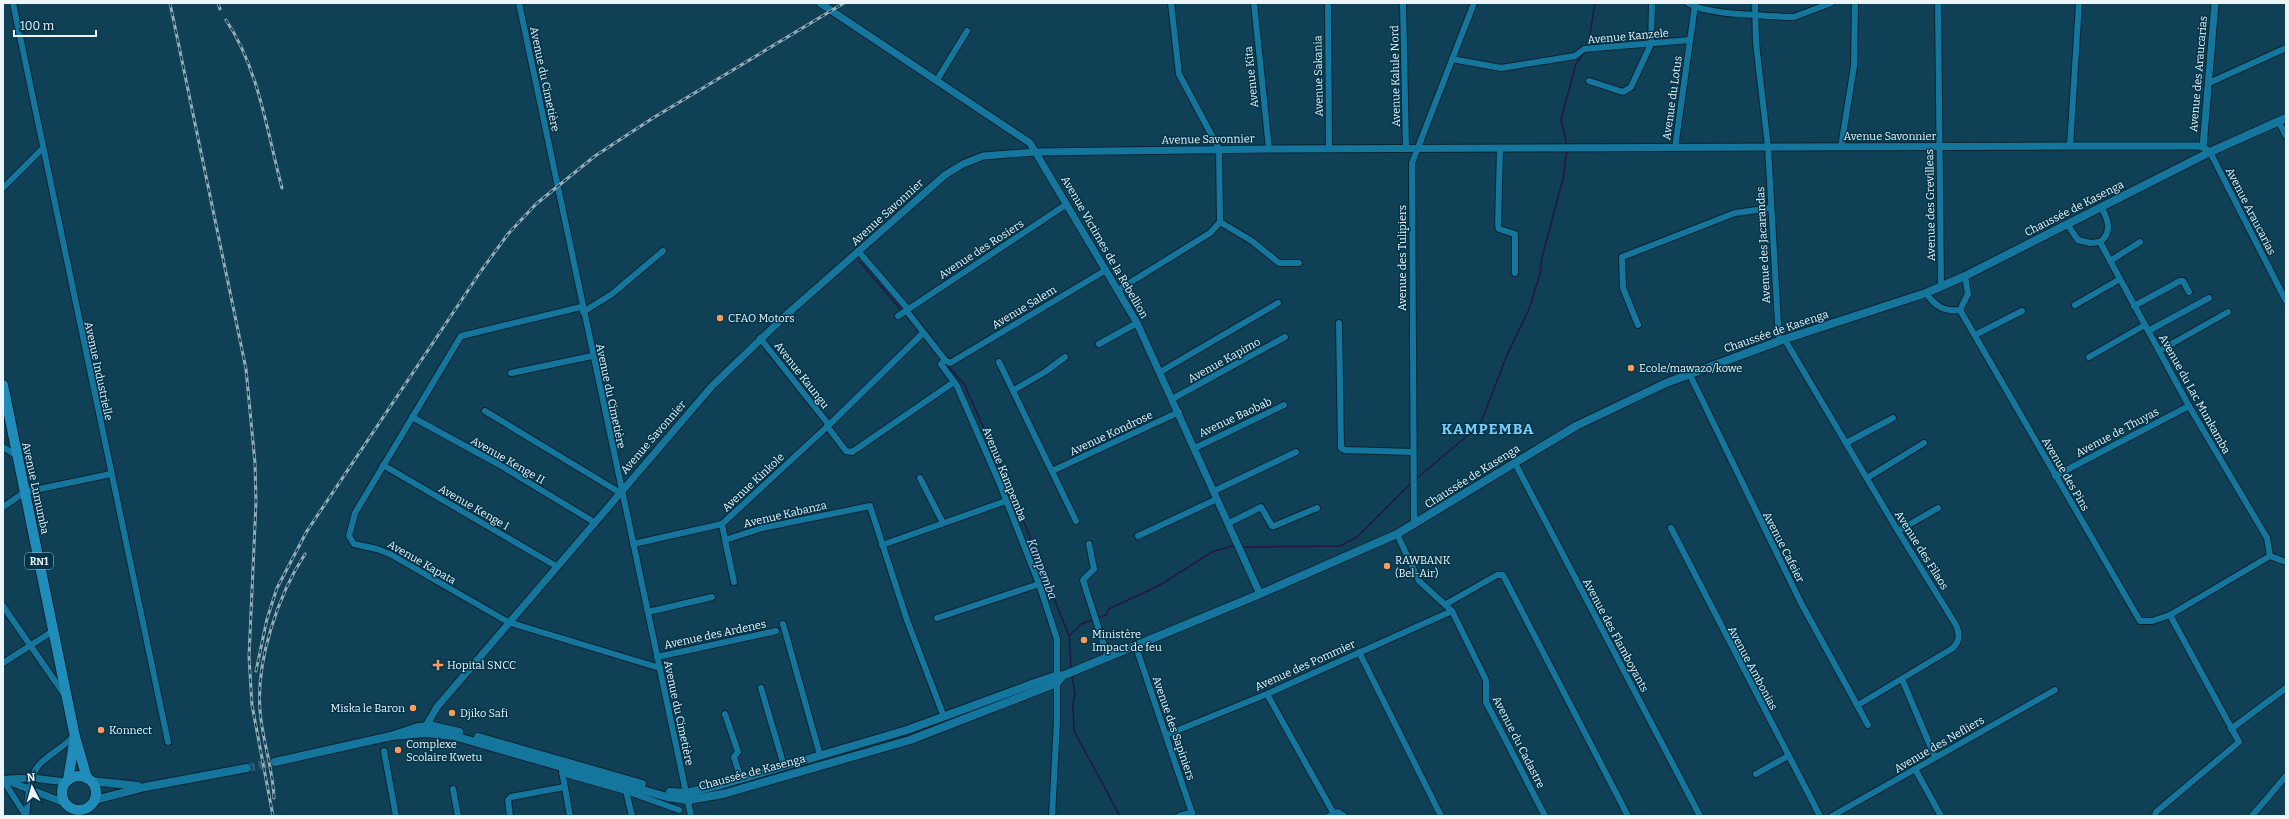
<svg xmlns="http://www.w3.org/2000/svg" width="2289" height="819" font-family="Bitter,serif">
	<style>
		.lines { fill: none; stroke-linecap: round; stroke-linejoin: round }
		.stream { stroke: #251648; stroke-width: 1.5 }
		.secondary-tunnel { stroke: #315b6e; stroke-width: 8; stroke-dasharray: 8 4; stroke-linecap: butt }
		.minor-casing { stroke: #092532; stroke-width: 8 }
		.tertiary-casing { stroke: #092532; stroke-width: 9 }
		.secondary-casing { stroke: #092532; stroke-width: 10 }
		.trunk-casing { stroke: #092532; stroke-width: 12 }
		.minor { stroke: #14769d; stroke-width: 6 }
		.tertiary { stroke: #14769d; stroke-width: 7 }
		.secondary { stroke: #14769d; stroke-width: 8 }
		.trunk { stroke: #208cba; stroke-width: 10 }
		.rail-casing { stroke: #96adb9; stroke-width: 3 }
		.rail { stroke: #02354a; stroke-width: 1.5; stroke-dasharray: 4.5; stroke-linecap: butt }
		.poi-dot { fill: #ff9b5a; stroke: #02354a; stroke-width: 1.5 }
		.labels { text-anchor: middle; stroke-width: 3; stroke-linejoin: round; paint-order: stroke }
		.shield { fill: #02354a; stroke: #a7bbc5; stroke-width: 1 }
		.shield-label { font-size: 10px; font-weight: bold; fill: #eef5fa }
		.street-label { font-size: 11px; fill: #eef5fa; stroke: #02354a }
		.poi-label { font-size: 11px; fill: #eef5fa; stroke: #02354a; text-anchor: start }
		.water-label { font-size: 12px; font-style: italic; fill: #ded9fb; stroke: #02354a }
		.district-label { font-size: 15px; font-weight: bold; letter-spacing: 1px; fill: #7acffa; stroke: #02354a }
	</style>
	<rect width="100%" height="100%" fill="#104055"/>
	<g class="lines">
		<g class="stream">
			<polyline points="1588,46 1595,3"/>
			<polyline points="1567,146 1561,119 1576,64 1585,51"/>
			<polyline points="859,261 902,311"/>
			<polyline points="905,314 910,320"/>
			<polyline points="946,364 964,384 1008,482 1069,636 1071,668"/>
			<polyline points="1416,479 1474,430 1482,420 1507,355 1529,309 1540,274 1542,257 1563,179 1567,150"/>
			<polyline points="1241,547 1340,546 1357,537 1411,483"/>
			<polyline points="1097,618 1106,615 1109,609 1160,585 1212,552 1232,546 1235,547"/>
			<polyline points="1069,636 1081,624 1094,619"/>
			<polyline points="1072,676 1075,694 1073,704 1074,731 1120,816"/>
		</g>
		<polyline class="secondary-tunnel" points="247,768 275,762"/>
		<defs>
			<g id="minor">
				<polyline points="13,3 168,742"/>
				<polyline points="519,3 691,816"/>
				<polyline points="1254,3 1269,149"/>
				<polyline points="1328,3 1329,149"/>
				<polyline points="1403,3 1406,149"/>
				<path d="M1688 3C1707 15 1761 15 1786 17H1794L1831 3"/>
				<polyline points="1755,3 1756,43 1768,147 1779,341"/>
				<polyline points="1938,3 1941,286"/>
				<polyline points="1452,59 1501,68 1575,56 1584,49 1690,40"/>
				<polyline points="937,80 967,31"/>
				<polyline points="1589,81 1623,92 1631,87 1651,44 1652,3"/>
				<polyline points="2209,83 2286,48"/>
				<polyline points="2279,122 2286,136"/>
				<polyline points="2070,146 2079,3"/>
				<polyline points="1841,147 1854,66 1855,3"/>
				<polyline points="1675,148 1695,5"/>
				<polyline points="1500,149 1498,225 1499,229 1515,234 1515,273"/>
				<polyline points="2210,152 2286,301"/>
				<polyline points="3,188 43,148"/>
				<polyline points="1220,222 1252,241 1279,263 1299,263"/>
				<path d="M2067 224 2078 240 2090 243 2100 242C2113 232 2108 219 2101 207"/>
				<polyline points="2100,242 2189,406 2267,538 2270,556"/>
				<polyline points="859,252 908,309"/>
				<polyline points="2110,261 2140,242"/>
				<polyline points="1118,290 1210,233 1220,222 1219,149 1179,74 1171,3"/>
				<path d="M1926 293C1935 306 1944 312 1960 310L1968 294 1965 276"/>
				<polyline points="2075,305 2120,279"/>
				<polyline points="2134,306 2180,281 2183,281 2189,292"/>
				<polyline points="581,307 461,336 355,513 349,536 354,544 377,549 390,554 508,622 660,668"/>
				<polyline points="906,310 945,360 950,363 1106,270"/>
				<polyline points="1960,310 2140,621 2152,621 2170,615 2270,556"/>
				<polyline points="583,312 612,294 663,251"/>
				<polyline points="898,316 1067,204"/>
				<polyline points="1339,323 1341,448 1345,450 1413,452"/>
				<polyline points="1638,325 1623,288 1622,257 1735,213 1771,208"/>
				<polyline points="2148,331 2209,298"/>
				<polyline points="1975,335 2022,311"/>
				<polyline points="760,338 829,425"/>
				<path d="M1785 340 1898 531 1956 625C1960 634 1960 640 1953 648L1858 705"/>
				<polyline points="1099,344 1137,323"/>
				<polyline points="2159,351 2228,312"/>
				<polyline points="2089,357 2145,325"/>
				<polyline points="945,360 941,364 957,386 999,482 1039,584 1057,639 1057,721 1052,816"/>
				<polyline points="999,362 1076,521"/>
				<polyline points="1160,372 1278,303"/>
				<polyline points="511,373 592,356"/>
				<polyline points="1689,373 1801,603 1868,725"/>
				<polyline points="1014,390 1045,372 1065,357"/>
				<polyline points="1172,399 1285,337"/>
				<polyline points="485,411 619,492"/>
				<polyline points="412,417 498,464 594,522"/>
				<polyline points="827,426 846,451 852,452 954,382"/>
				<polyline points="1846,443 1893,418"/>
				<polyline points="3,447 17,456"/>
				<polyline points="1195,448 1284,405"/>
				<polyline points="1515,463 1700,816"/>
				<polyline points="383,465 556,566"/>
				<polyline points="1052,471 1179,412"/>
				<polyline points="2055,476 2189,406"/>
				<polyline points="920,478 943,523"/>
				<polyline points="1867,478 1924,443"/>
				<polyline points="1214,491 1296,452"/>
				<polyline points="3,507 25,492 111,474"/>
				<polyline points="1229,523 1261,507 1272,526 1274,526 1317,508"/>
				<polyline points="722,524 725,540 762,528 870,506 907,620 944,717"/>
				<polyline points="1414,525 1412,163 1474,3"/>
				<polyline points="1671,528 1820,816"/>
				<polyline points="1898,531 1938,508"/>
				<polyline points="1397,534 1419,581 1452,611 1486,680 1486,702 1545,816"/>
				<polyline points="1138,536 1217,499"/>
				<polyline points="725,540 734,582"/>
				<polyline points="633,544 722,524 829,425 923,333"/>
				<polyline points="1089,544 1094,569 1083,580 1108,658"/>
				<polyline points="882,545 1006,501"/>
				<polyline points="2270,556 2286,562"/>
				<polyline points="1446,604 1497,575 1503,575 1628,816"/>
				<polyline points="3,606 64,694"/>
				<polyline points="648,612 712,597"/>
				<polyline points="937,618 1039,584"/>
				<polyline points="783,624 820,755"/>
				<polyline points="1136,647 1193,816"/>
				<polyline points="1359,652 1441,816"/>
				<polyline points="657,657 776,631"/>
				<polyline points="3,663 53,631"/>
				<polyline points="1902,679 1935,757"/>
				<polyline points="761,688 784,766"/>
				<polyline points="1267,694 1334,814"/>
				<polyline points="725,714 738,752 734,757 741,779"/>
				<polyline points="2231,729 2286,688"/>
				<polyline points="1166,735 1267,694 1452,611"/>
				<polyline points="384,751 396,816"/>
				<polyline points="1915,769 1941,816"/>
				<polyline points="562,771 570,816"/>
				<polyline points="562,773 626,791 679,810"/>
				<polyline points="1756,774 1788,756"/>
				<polyline points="3,780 26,816"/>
				<polyline points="453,789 458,816"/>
				<polyline points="626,791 632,816"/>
				<path d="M26 816C28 801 28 777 39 765 50 753 64 748 74 735"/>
				<polyline points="510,816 508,800 511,797 564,787"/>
				<polyline points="1179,816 1192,812"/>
				<polyline points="1329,816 1338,812 1344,816"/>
				<polyline points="1832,816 2055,690"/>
				<polyline points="2155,816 2156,812 2239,742 2170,615"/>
				<polyline points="2252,816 2286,776"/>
			</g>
			<g id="tertiary">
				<polyline points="820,3 1030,143 1137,323 1260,594"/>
				<polyline points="2203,147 2215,3"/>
				<polyline points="426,731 426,726 437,707 712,386 785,316 945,175 963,164 983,156 1036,152 1269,149 2070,146 2197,146 2203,147 2210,152"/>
				<polyline points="3,779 65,803"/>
				<polyline points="8,779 32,778 66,782"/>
			</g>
			<g id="secondary">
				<polyline points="391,736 426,733 454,736 667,797 688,800 723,794 910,740 1057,683 1062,676 1260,594 1397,534 1576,426 1666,383 1779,341 1926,293 1965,276 2210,152 2286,118"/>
				<polyline points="478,737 642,784"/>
				<polyline points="275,762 391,736 418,727 433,726 459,732"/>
				<polyline points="91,781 138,786"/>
				<polyline points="670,792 686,793 720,785 907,730 1032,684 1058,675 1062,676"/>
				<polyline points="95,800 145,787 247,768"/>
			</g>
			<g id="trunk">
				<polyline points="3,385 75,737 87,778"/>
				<circle cx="79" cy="793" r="17"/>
				<polyline points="68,780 75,737"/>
			</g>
		</defs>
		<use href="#minor" class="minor-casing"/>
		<use href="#tertiary" class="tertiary-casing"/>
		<use href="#secondary" class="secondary-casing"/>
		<use href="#trunk" class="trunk-casing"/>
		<use href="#minor" class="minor"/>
		<use href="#tertiary" class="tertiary"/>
		<use href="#secondary" class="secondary"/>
		<use href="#trunk" class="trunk"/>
		<defs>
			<g id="rail">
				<polyline points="170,3 246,369 255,463 256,502 249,657 252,705 273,816"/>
				<polyline points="218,3 220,9"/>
				<path d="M226 20C259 69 267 132 282 188"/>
				<polyline points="256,671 267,619 277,588 307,531 481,271 508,234 536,204 595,156 653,118 844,3"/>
				<path d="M274 798C273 768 262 740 260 710 256 661 278 595 305 554"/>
			</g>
		</defs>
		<use href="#rail" class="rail-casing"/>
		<use href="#rail" class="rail"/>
	</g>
	<g class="poi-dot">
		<circle cx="720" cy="318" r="4"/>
		<circle cx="1631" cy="368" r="4"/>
		<circle cx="1387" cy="566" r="4"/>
		<circle cx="1084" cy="640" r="4"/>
		<path d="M436 659h4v4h4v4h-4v4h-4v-4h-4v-4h4z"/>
		<circle cx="413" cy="708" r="4"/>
		<circle cx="452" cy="713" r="4"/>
		<circle cx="101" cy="730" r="4"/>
		<circle cx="398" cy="750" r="4"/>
	</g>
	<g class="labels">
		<rect class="shield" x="25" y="553" width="28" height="16" rx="3"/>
		<g class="shield-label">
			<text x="39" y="565">RN1</text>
		</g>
		<g class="street-label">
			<text transform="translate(1628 36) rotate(-5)" y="4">Avenue Kanzele</text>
			<text transform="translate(2198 74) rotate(-85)" y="4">Avenue des Araucarias</text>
			<text transform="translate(1318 76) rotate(-91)" y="4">Avenue Sakania</text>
			<text transform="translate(1395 76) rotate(-91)" y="4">Avenue Kalule Nord</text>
			<text transform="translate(1251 77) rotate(-96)" y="4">Avenue Kita</text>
			<text transform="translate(545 79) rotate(78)" y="4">Avenue du Cimetière</text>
			<text transform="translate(1672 98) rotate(-82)" y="4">Avenue du Lotus</text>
			<text x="1890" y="140">Avenue Savonnier</text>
			<text transform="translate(1208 139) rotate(-1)" y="4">Avenue Savonnier</text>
			<text transform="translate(1930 205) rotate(-91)" y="4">Avenue des Grevilleas</text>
			<text transform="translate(2074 208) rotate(-27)" y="4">Chaussée de Kasenga</text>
			<text transform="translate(2251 211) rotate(63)" y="4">Avenue Araucarias</text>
			<text transform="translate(887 212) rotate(-42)" y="4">Avenue Savonnier</text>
			<text transform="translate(1763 245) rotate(-93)" y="4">Avenue des Jacarandas</text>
			<text transform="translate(1105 247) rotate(60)" y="4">Avenue Victimes de la Rebellion</text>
			<text transform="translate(981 249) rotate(-33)" y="4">Avenue des Rosiers</text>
			<text transform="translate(1402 258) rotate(-90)" y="4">Avenue des Tulipiers</text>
			<text transform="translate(1024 307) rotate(-31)" y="4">Avenue Salem</text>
			<text transform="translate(1776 331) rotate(-19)" y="4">Chaussée de Kasenga</text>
			<text transform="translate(1224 360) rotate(-29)" y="4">Avenue Kapimo</text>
			<text transform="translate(99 371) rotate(78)" y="4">Avenue Industrielle</text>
			<text transform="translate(802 375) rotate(52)" y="4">Avenue Kaungu</text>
			<text transform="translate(2195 394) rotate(61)" y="4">Avenue du Lac Munkamba</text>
			<text transform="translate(611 396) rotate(78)" y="4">Avenue du Cimetière</text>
			<text transform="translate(1235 417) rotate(-25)" y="4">Avenue Baobab</text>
			<text transform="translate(2117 432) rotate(-28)" y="4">Avenue de Thuyas</text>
			<text transform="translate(1111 433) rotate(-25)" y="4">Avenue Kondrose</text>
			<text transform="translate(653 437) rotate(-49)" y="4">Avenue Savonnier</text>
			<text transform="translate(508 460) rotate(30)" y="4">Avenue Kenge II</text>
			<text transform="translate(1005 474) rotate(68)" y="4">Avenue Kampemba</text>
			<text transform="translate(2066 474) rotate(60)" y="4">Avenue des Pins</text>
			<text transform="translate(1472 476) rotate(-32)" y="4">Chaussée de Kasenga</text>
			<text transform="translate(753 482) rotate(-43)" y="4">Avenue Kinkole</text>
			<text transform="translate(36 488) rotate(78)" y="4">Avenue Lumumba</text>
			<text transform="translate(474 507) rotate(30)" y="4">Avenue Kenge I</text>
			<text transform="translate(785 514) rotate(-13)" y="4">Avenue Kabanza</text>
			<text transform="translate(1784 547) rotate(63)" y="4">Avenue Cafeier</text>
			<text transform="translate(1922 550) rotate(58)" y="4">Avenue des Filaos</text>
			<text transform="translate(422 562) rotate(30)" y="4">Avenue Kapata</text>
			<text transform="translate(715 634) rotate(-12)" y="4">Avenue des Ardenes</text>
			<text transform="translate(1616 635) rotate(62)" y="4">Avenue des Flamboyants</text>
			<text transform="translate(1305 665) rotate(-24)" y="4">Avenue des Pommier</text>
			<text transform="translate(1753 668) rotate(62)" y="4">Avenue Ambonias</text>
			<text transform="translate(679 713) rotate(78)" y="4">Avenue du Cimetière</text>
			<text transform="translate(1174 728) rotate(71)" y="4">Avenue des Sapiniers</text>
			<text transform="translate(1519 742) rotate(63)" y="4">Avenue du Cadastre</text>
			<text transform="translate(1939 744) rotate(-30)" y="4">Avenue des Nefliers</text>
			<text transform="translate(752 772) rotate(-15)" y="4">Chaussée de Kasenga</text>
		</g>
		<g class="poi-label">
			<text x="728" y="322">CFAO Motors</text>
			<text x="1639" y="372">Ecole/mawazo/kowe</text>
			<text x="1395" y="564">RAWBANK<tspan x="1395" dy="13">(Bel-Air)</tspan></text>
			<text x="1092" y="638">Ministère<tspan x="1092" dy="13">Impact de feu</tspan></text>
			<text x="447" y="669">Hopital SNCC</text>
			<text x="405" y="712" text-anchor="end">Miska le Baron</text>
			<text x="460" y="717">Djiko Safi</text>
			<text x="109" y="734">Konnect</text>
			<text x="406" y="748">Complexe<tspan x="406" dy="13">Scolaire Kwetu</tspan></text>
		</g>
		<g class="water-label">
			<text transform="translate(1042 569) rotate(69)" y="4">Kampemba</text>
		</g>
		<g class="district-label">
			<text x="1488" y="434">KAMPEMBA</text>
		</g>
	</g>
	<rect width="2289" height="819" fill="none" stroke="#eef5fa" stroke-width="8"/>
	<g transform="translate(32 787) rotate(354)" stroke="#02354a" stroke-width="3" paint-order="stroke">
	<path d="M0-3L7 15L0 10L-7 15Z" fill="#eef5fa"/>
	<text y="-6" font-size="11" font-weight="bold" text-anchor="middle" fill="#eef5fa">N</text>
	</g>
	<path d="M14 30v6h82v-6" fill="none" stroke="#eef5fa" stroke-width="2"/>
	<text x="20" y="30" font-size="12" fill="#eef5fa" stroke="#02354a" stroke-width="3" paint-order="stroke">100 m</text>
</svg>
